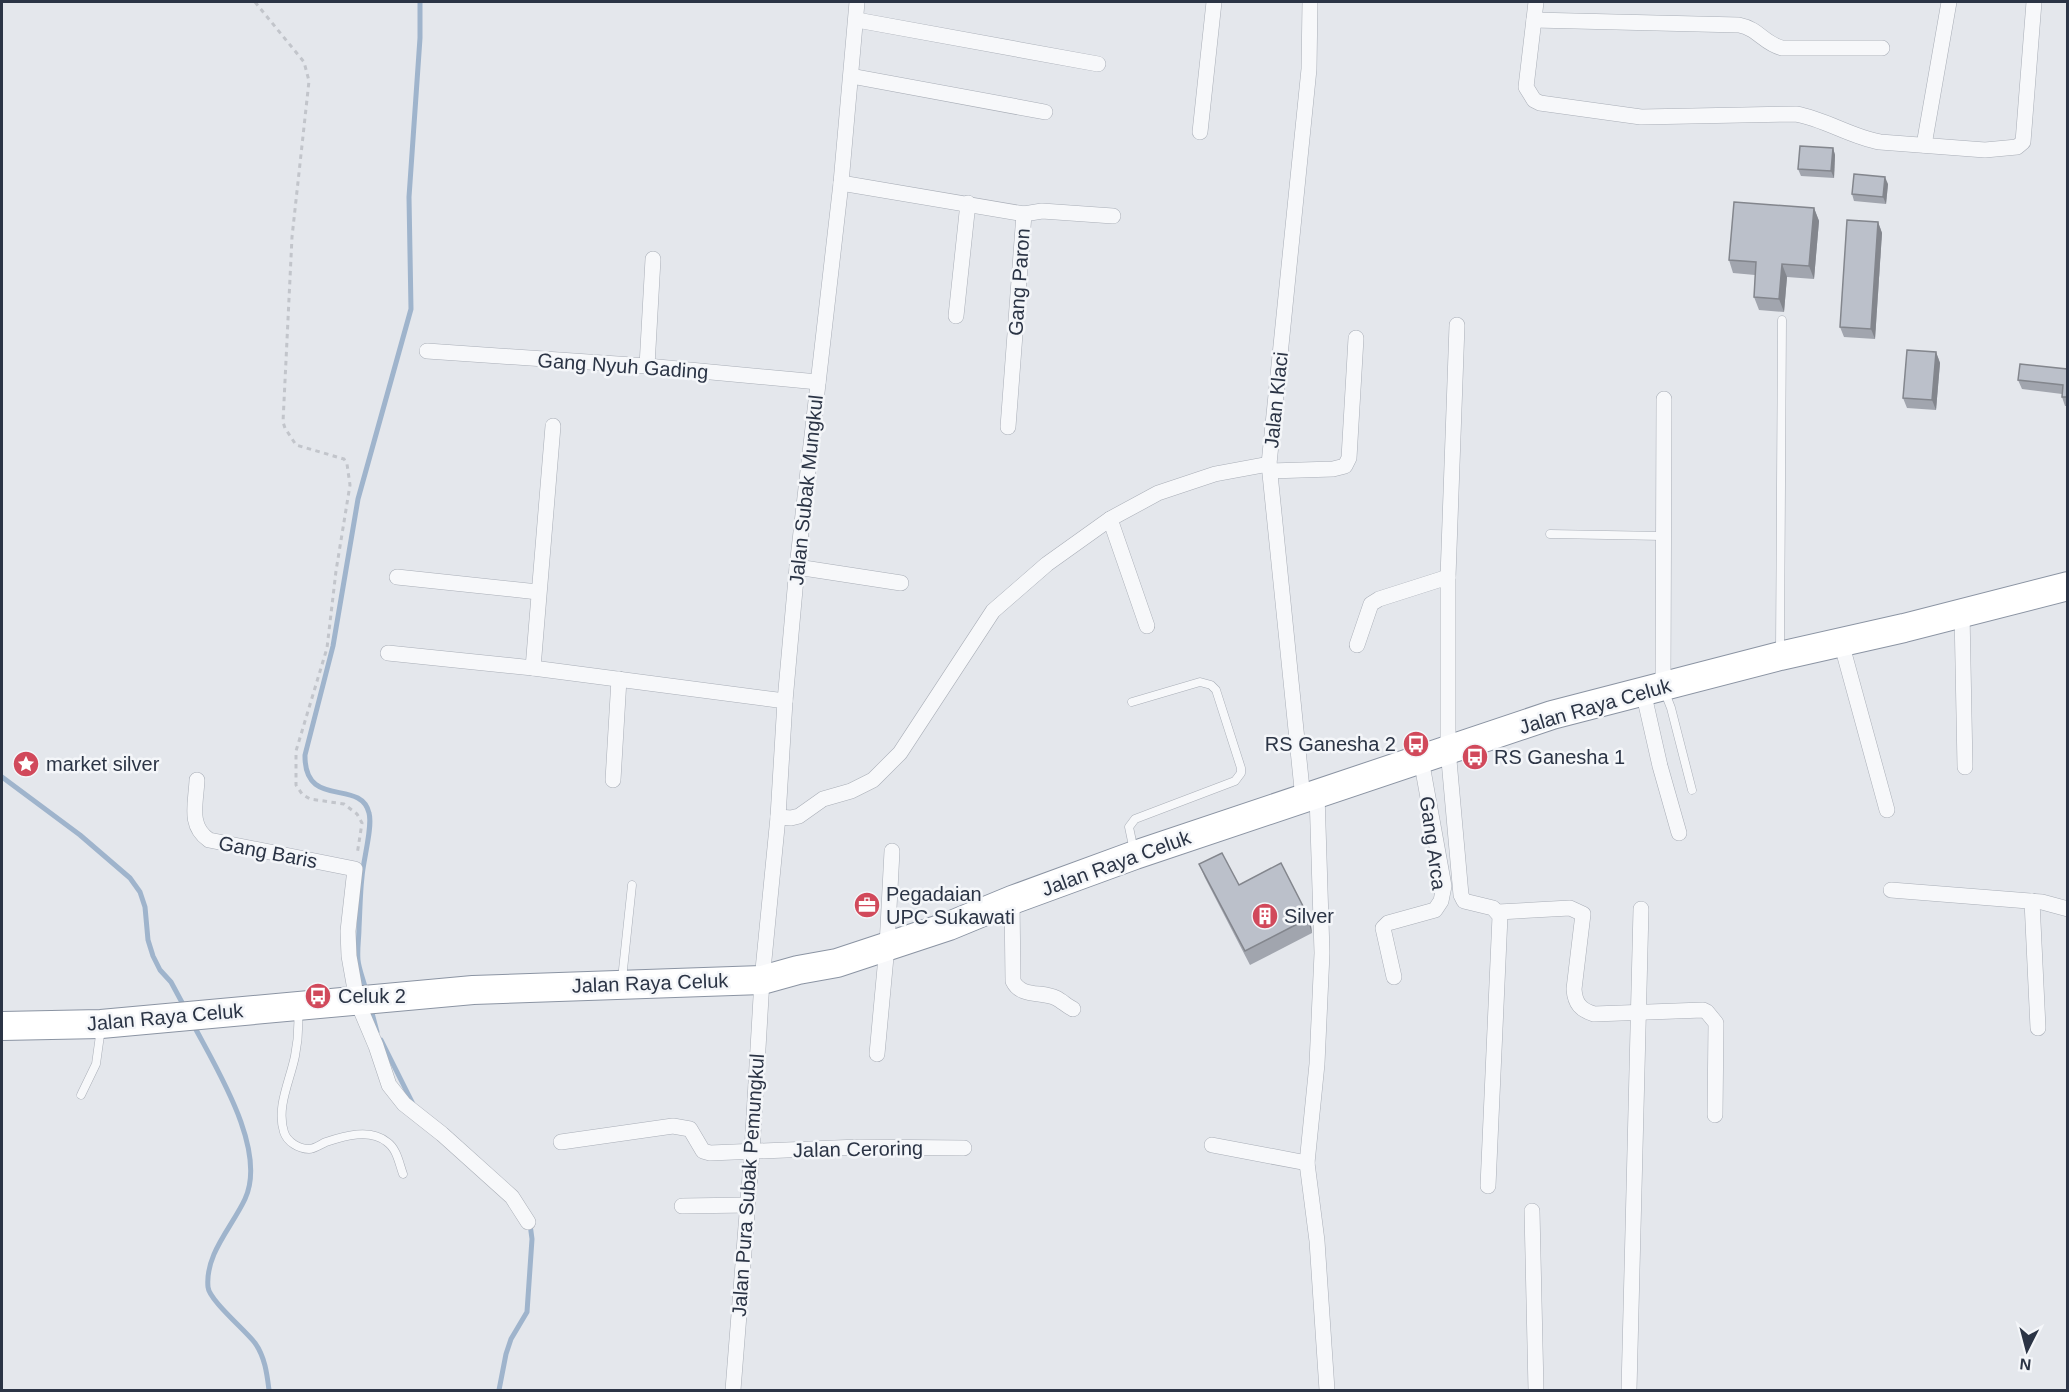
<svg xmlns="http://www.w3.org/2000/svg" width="2069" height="1392" font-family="Arial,sans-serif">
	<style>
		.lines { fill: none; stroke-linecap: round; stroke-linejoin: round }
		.stream { stroke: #9fb4cc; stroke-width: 5 }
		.lane-casing { stroke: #a9aeb7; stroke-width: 9 }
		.street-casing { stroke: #a9aeb7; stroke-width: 16 }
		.highway-casing { stroke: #8b94a3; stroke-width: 30 }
		.path { stroke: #c2c5cb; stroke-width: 3; stroke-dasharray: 4.5 4.5; stroke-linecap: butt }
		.lane { stroke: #f7f8fa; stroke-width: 8 }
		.street { stroke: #f7f8fa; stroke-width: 15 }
		.highway { stroke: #fff; stroke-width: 28 }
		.wall { fill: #a1a5ae }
		.shaded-wall { fill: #83868d }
		.building { fill: #bbc0ca; stroke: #83868d; stroke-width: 1.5 }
		.labels { text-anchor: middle; stroke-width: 5; stroke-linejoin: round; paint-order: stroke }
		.street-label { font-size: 20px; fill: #2b3445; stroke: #f4f6f9 }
		.poi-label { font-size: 20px; fill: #2b3445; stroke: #f4f6f9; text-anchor: start }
	</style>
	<rect width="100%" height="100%" fill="#e4e7ec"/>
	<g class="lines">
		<g class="stream">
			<polyline points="2,777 80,835 130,878 140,892 145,907 148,940 153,956 160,970 171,982 185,1008"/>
			<path d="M366 991C364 981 359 970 358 960 357 949 359 938 359 928 360 911 360 894 362 877 363 861 373 826 369 813 361 778 304 810 305 755L333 646 358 499 411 309 409 197 420 38V2"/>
			<polyline points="371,1009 377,1032"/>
			<path d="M193 1024C216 1068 268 1150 245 1199 232 1227 205 1254 208 1287 209 1300 245 1330 255 1343 265 1357 267 1374 269 1390"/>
			<polyline points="381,1040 413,1104"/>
			<polyline points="499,1390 506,1354 511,1339 527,1312 532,1239 530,1224"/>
		</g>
		<defs>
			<g id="lane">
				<polyline points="1550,534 1663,536"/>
				<polyline points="1780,651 1782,320"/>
				<polyline points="1664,690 1671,708 1692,790"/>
				<polyline points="1132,702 1200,682 1211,685 1216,690 1241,768 1241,773 1235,781 1135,819 1129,827 1134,851"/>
				<polyline points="622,979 632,885"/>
				<path d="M298 1011C299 1026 298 1041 295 1056 290 1081 276 1107 284 1132 287 1142 299 1149 309 1149 314 1149 321 1144 326 1142 344 1136 370 1128 387 1142 397 1149 399 1163 403 1174"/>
				<polyline points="81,1095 96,1064 101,1028"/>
			</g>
			<g id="street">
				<path d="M1536 2 1526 87 1534 100 1540 103 1641 117 1796 114C1825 119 1851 137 1880 142L1985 150 2017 147 2023 142 2034 2"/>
				<polyline points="857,20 1098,64"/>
				<path d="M1534 20 1739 25C1759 29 1763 43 1782 48H1882"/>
				<polyline points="851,76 1045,112"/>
				<polyline points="1200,132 1214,2"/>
				<polyline points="1924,145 1949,2"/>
				<polyline points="841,183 1024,214 1042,211 1113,216"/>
				<polyline points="956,316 968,203"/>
				<polyline points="1457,325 1448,577 1448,749 1461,895 1464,901 1493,908 1500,916 1488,1186"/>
				<polyline points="427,351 647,366 818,382"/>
				<polyline points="647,366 653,259"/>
				<polyline points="1008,427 1024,214"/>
				<polyline points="1270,471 1333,469 1345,466 1349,458 1356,338"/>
				<polyline points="1110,519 1147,626"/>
				<polyline points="797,567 901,583"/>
				<polyline points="397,577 538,592"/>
				<polyline points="1962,612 1965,767"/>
				<polyline points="1841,642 1887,810"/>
				<polyline points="1357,645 1371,604 1379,599 1448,577"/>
				<polyline points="388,653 533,668 785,701"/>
				<polyline points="533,668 553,426"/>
				<polyline points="1663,686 1664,399"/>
				<polyline points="1643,691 1660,766 1679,833"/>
				<path d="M197 780C196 803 188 826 209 840L355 869 348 931 349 956 357 1001 376 1046 389 1085 404 1104 442 1134 512 1197 528 1222"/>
				<polyline points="613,780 619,679"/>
				<polyline points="1317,794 1322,953 1317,1064 1307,1163 1317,1241 1327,1390"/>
				<polyline points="1303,799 1269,464 1309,69 1310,2"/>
				<polyline points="778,817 791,818 799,816 823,799 851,791 873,780 900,753 993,611 1047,564 1110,519 1158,493 1215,474 1269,464"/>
				<polyline points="1891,890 2042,902 2068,909"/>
				<path d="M1012 900 1013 981C1021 998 1042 991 1056 998 1062 1001 1067 1006 1073 1009"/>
				<polyline points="2032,901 2038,1028"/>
				<path d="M1498 912 1570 908 1583 914 1574 989C1575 1004 1581 1010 1594 1014L1703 1010 1707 1012 1716 1023 1715 1115"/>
				<polyline points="1394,977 1383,928 1388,923 1435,910 1441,901 1444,886 1421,759"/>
				<polyline points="877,1054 887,946 892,851"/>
				<polyline points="561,1142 673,1126 690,1129 703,1151 710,1153 859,1147 964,1148"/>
				<polyline points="1212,1145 1307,1163"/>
				<polyline points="682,1206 748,1205"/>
				<polyline points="1532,1211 1536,1390"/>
				<polyline points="733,1390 752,1151 762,980 778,817 785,701 797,567 841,183 857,2"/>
				<polyline points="1629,1390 1641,909"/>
			</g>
			<polyline id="highway" points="2,1026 101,1024 473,990 762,980 798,970 837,963 949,926 1012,900 1135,855 1552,715 1780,656 1904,628 2068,586"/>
		</defs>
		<use href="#lane" class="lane-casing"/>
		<use href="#street" class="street-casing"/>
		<use href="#highway" class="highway-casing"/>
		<polyline class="path" points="255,2 304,62 309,81 292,237 283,422 285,428 296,445 344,459 347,464 350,485 336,571 327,648 296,751 296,785 302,794 310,799 344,804 357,814 362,823 357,855"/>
		<use href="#lane" class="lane"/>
		<use href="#street" class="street"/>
		<use href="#highway" class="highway"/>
	</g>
	<g class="wall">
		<polygon points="1833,148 1835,155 1834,178 1801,176 1798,169"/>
		<polygon points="1888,184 1886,204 1854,201 1852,194"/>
		<polygon points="1814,208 1819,221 1814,279 1787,277 1784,312 1759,310 1754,297 1755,275 1733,273 1729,260"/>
		<polygon points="1878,222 1882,233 1875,339 1844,337 1840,327"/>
		<polygon points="1936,352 1940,363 1936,410 1907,408 1903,398"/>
		<polygon points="2067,369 2067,406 2065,406 2062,397 2062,394 2022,389 2018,380"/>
		<polygon points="1281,863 1311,926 1312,933 1250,965 1205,878 1199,864 1239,885"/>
	</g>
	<g class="shaded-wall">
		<polygon points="1833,148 1835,155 1834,178 1831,171"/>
		<polygon points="1885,177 1888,184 1886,204 1883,197"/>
		<polygon points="1814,208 1819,221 1814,279 1809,266"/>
		<polygon points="1878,222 1882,233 1875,339 1871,329"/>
		<polygon points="1782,264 1787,277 1784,312 1779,299"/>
		<polygon points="1936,352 1940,363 1936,410 1932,400"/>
		<polygon points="1306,912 1311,926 1312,933 1307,919"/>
	</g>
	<g class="building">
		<polygon points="1800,146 1833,148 1831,171 1798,169"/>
		<polygon points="1854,174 1885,177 1883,197 1852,194"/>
		<polygon points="1734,202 1814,208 1809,266 1782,264 1779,299 1754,297 1756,262 1729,260"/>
		<polygon points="1847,220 1878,222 1871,329 1840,327"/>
		<polygon points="1907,350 1936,352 1932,400 1903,398"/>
		<polygon points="2020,364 2067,369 2067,397 2062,397 2063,385 2018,380"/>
		<polygon points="1222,853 1239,885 1281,863 1306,912 1307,919 1245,951 1199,864"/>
	</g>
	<defs>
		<symbol id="bus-disc" viewBox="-11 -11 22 22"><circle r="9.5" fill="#d1495b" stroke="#f4f6f9"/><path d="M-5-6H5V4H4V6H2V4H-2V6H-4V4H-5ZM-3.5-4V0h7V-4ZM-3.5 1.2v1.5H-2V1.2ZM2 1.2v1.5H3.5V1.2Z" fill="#fff"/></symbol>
		<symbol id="sight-disc" viewBox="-11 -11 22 22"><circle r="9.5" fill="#d1495b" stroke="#f4f6f9"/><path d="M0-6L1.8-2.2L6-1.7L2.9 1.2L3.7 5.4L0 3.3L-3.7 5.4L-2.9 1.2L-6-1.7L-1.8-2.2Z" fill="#fff"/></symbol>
		<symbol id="office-disc" viewBox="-11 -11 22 22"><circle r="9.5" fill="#d1495b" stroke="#f4f6f9"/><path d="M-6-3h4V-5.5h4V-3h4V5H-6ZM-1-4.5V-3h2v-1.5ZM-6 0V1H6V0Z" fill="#fff"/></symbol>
		<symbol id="building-disc" viewBox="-11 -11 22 22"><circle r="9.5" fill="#d1495b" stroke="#f4f6f9"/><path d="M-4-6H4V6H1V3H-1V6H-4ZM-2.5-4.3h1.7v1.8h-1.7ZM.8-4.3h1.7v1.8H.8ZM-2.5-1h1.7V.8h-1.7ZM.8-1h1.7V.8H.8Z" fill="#fff"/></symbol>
	</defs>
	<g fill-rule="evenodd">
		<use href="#bus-disc" x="1401" y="729" width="30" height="30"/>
		<use href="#bus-disc" x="1460" y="742" width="30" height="30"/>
		<use href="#sight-disc" x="11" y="749" width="30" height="30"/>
		<use href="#office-disc" x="852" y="890" width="30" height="30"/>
		<use href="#building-disc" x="1250" y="901" width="30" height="30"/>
		<use href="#bus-disc" x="303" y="981" width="30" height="30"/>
	</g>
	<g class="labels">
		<g class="street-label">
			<text transform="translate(1019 282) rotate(-86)" y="7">Gang Paron</text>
			<text transform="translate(623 366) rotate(4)" y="7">Gang Nyuh Gading</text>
			<text transform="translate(1276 400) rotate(-84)" y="7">Jalan Klaci</text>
			<text transform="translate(806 490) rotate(-84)" y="7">Jalan Subak Mungkul</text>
			<text transform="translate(1595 706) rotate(-16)" y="7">Jalan Raya Celuk</text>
			<text transform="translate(1433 843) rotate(82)" y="7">Gang Arca</text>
			<text transform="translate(268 852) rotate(11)" y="7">Gang Baris</text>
			<text transform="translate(1116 863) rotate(-20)" y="7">Jalan Raya Celuk</text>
			<text transform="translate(650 983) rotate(-2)" y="7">Jalan Raya Celuk</text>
			<text transform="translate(165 1017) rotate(-5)" y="7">Jalan Raya Celuk</text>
			<text transform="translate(858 1149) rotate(-1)" y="7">Jalan Ceroring</text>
			<text transform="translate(748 1185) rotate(-86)" y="7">Jalan Pura Subak Pemungkul</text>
		</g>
		<g class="poi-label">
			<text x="1396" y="751" text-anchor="end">RS Ganesha 2</text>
			<text x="1494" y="764">RS Ganesha 1</text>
			<text x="46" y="771">market silver</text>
			<text x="886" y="901">Pegadaian<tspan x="886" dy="23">UPC Sukawati</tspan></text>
			<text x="1284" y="923">Silver</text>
			<text x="338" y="1003">Celuk 2</text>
		</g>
	</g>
	<rect width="2069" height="1392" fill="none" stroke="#2b3445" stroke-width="6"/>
	<g transform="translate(2027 1350) rotate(186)" stroke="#f4f6f9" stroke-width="4.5" paint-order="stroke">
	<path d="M0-4.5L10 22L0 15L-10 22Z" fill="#2b3445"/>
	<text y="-9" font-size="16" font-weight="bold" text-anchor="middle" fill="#2b3445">N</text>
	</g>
</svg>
